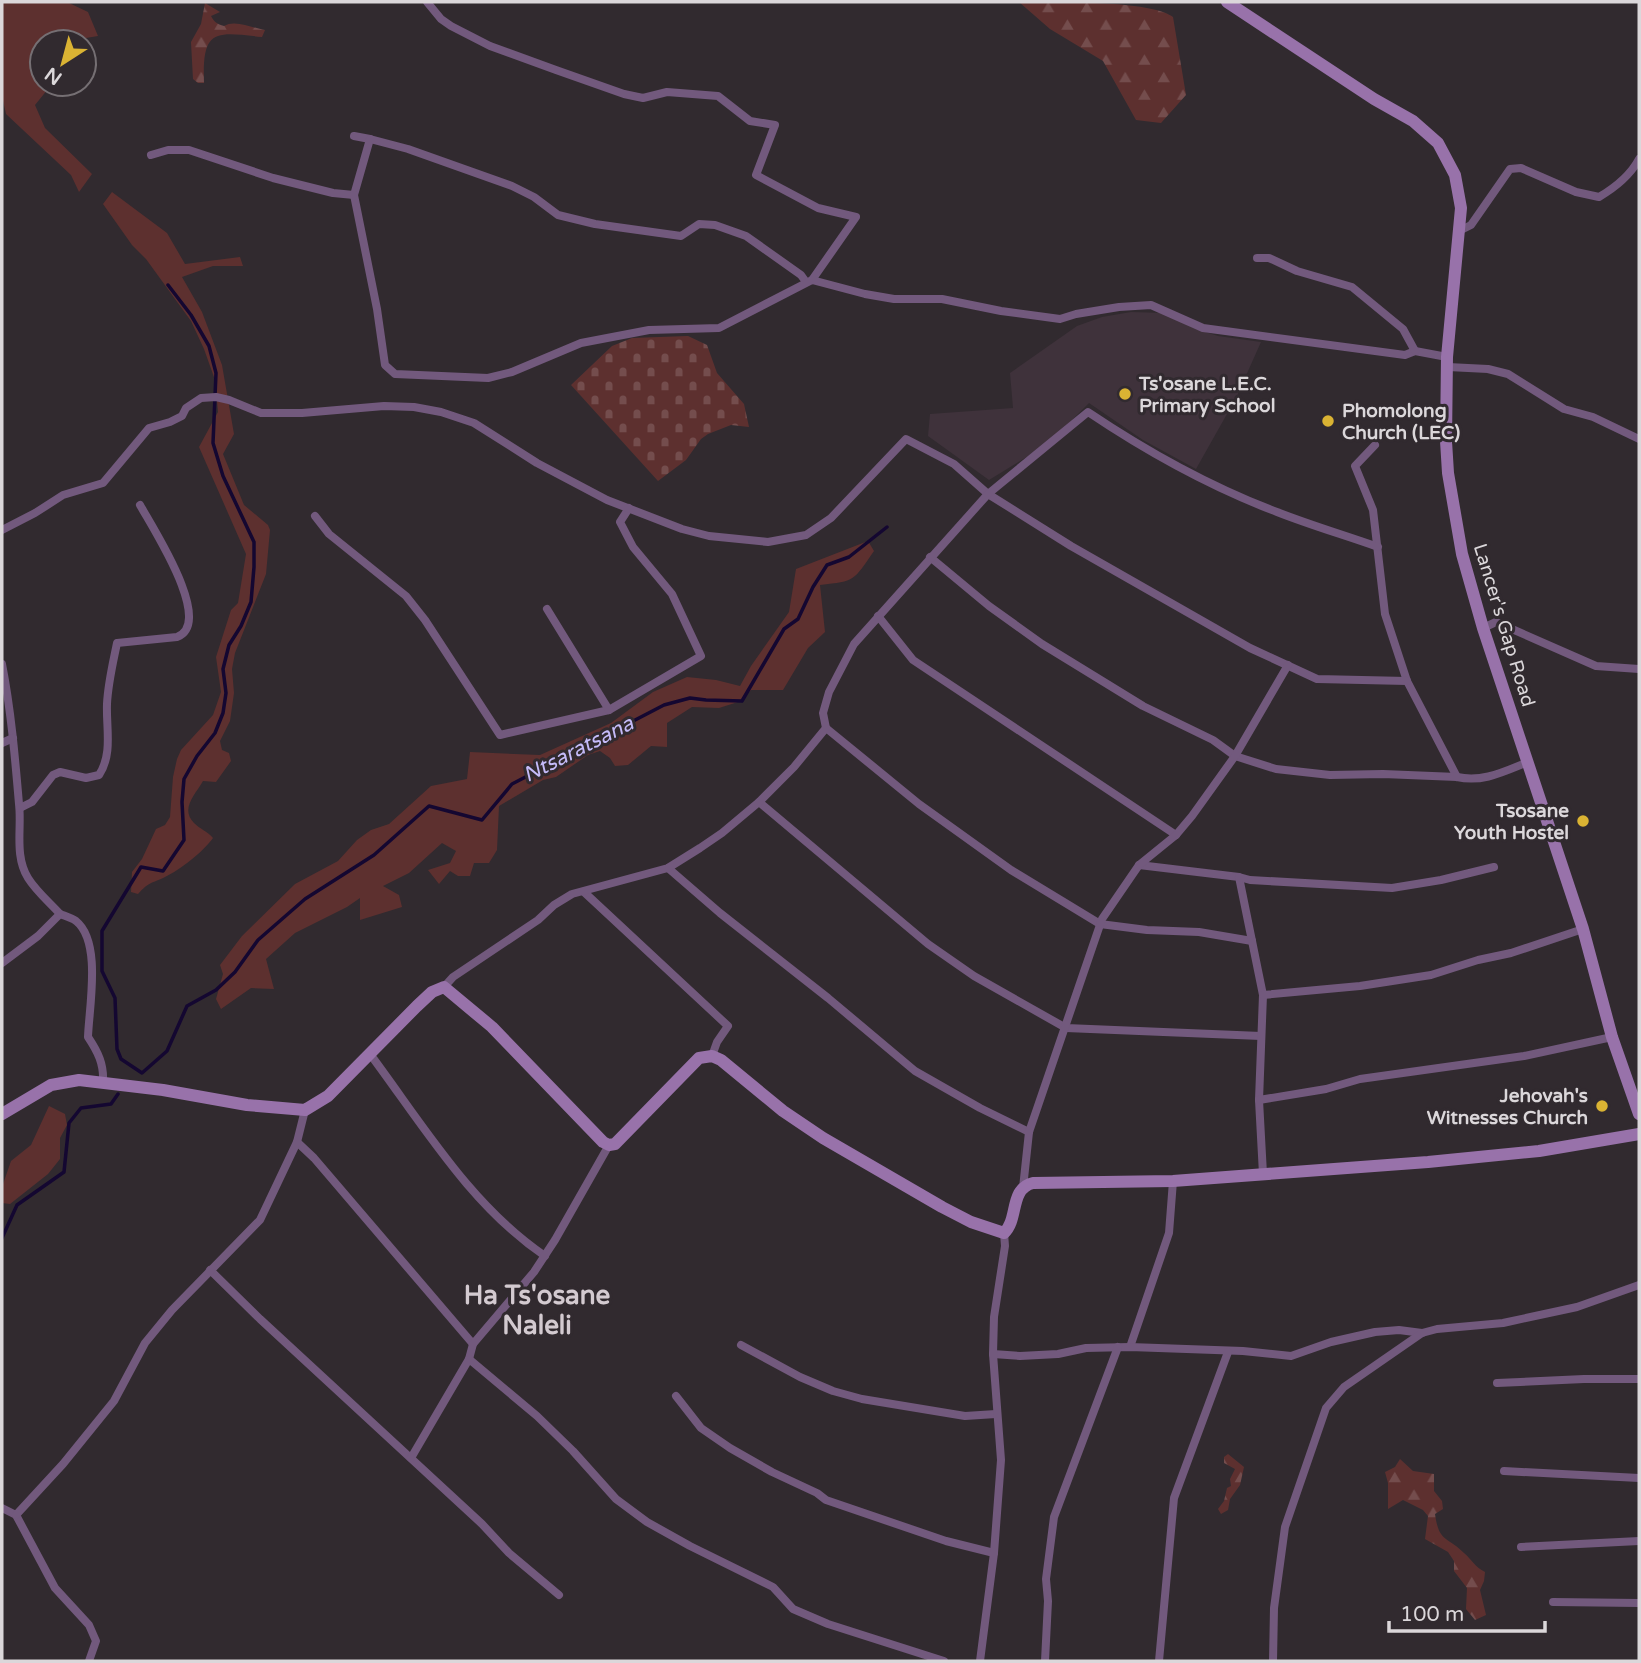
<svg xmlns="http://www.w3.org/2000/svg" width="1641" height="1663" font-family="'Varela Round',sans-serif">
	<style>
		.built { fill: #3f323b }
		.green { fill: #5d302f }
		.forest { fill: url(#forest-firs) }
		.cemetery { fill: url(#cemetery-stones) }
		.lines { fill: none; stroke-linecap: round; stroke-linejoin: round }
		.stream { stroke: #140731; stroke-width: 3.5 }
		.street { stroke: #72597d; stroke-width: 8 }
		.secondary { stroke: #9872aa; stroke-width: 12 }
		.poi-dot { fill: #dab333; stroke: #312a2f; stroke-width: 2.5 }
		.labels { text-anchor: middle; stroke-width: 6; stroke-linejoin: round; paint-order: stroke }
		.poi-label { font-size: 19px; font-weight: bold; fill: #dbd7da; stroke: #312a2f; text-anchor: start }
		.street-label { font-size: 19px; fill: #dbd7da; stroke: #312a2f }
		.water-label { font-size: 21px; font-style: italic; fill: #c5bbf9; stroke: #312a2f }
		.district-label { font-size: 26px; font-weight: bold; fill: #d3cad0; stroke: #312a2f }
	</style>
	<defs>
		<pattern id="forest-firs" width="22" height="20" patternUnits="userSpaceOnUse" patternTransform="scale(1.75)"><rect width="22" height="20" fill="#5d302f"/><path d="M5 1l3.5 6h-7zM16 11l3.5 6h-7z" fill="#744d4d"/></pattern>
		<pattern id="cemetery-stones" width="16" height="16" patternUnits="userSpaceOnUse" patternTransform="scale(1.75)"><rect width="16" height="16" fill="#5d302f"/><path d="M2 7V4a2 2 0 0 1 4 0v3zM10 15v-3a2 2 0 0 1 4 0v3z" fill="#744d4d"/></pattern>
	</defs>
	<rect width="100%" height="100%" fill="#312a2f"/>
	<polygon class="built" points="1131,312 1165,313 1193,328 1218,336 1261,342 1236,398 1196,469 1143,440 1089,403 1057,435 1038,450 989,480 928,436 930,414 1013,408 1010,373 1077,326 1102,317"/>
	<g class="green">
		<polygon points="2,2 67,2 88,12 98,36 80,39 78,42 42,42 42,84 52,84 35,105 45,128 92,174 79,192 71,175 6,114 2,96"/>
		<path d="M112 192 167 233 185 264 240 257 243 266H213L182 277 202 312 222 365 234 434 223 454 244 505 268 525 270 530 266 574 235 653 232 669 234 693 230 721 220 741 222 750 229 753 231 761 216 782 203 781C195 795 180 809 194 823 200 829 207 831 213 838 204 851 180 870 165 877 151 884 150 881 138 894L131 892 132 872 142 859 156 829 165 825 170 817 173 777 177 759 181 750 213 715 221 692 216 657 231 610 238 603 246 554 199 447 218 412 215 380 204 349 191 321 146 259 132 245 103 204Z"/>
		<path d="M868 541 874 551C853 581 856 581 820 585L825 632 808 648 783 690H751L738 702 719 708 692 707 667 723V747L651 746 628 765 615 766 610 758 600 751 588 755 556 777 543 780 499 806 497 850 489 863H474L470 876H458L450 871 439 884 428 870 450 863 456 851 442 843 409 873 383 886 399 895 402 907 360 920V898L347 907 295 933 266 959 274 989 251 988 221 1009 216 999 223 974 220 965 242 936 295 884 338 861 357 840 371 830 389 824 431 786 467 779 470 752 540 755 611 723 653 692 687 677 716 680 740 686 751 666 789 612 796 569Z"/>
		<polygon points="49,1106 65,1114 67,1125 60,1138 60,1159 48,1174 10,1204 2,1203 2,1187 11,1161 31,1145"/>
	</g>
	<g class="forest">
		<path d="M1019 2C1052 2 1152 0 1173 17L1186 95 1161 123 1136 120 1103 61 1050 29Z"/>
		<path d="M205 3 220 12 211 16C214 22 217 24 224 26 235 19 252 28 265 30L262 37C215 32 202 28 204 83H198L193 79 191 42 201 24Z"/>
		<polygon points="1228,1454 1244,1467 1240,1485 1230,1499 1228,1510 1221,1514 1218,1509 1224,1501 1227,1488 1231,1486 1230,1479 1235,1469 1224,1463 1224,1457"/>
		<path d="M1400 1459 1413 1471 1434 1474V1491L1442 1501 1443 1509 1435 1514C1439 1543 1447 1536 1464 1553 1472 1560 1475 1567 1485 1572L1484 1581 1480 1590 1486 1615 1475 1620 1466 1609 1467 1588 1454 1571V1561L1448 1552 1425 1539 1428 1516 1423 1510 1403 1500 1388 1509V1483L1385 1472 1395 1467Z"/>
	</g>
	<polygon class="cemetery" points="688,336 707,345 717,373 744,404 749,427 731,425 708,434 701,439 686,460 658,481 571,385 612,346 632,338"/>
	<g class="lines">
		<g class="stream">
			<polyline points="168,285 191,315 209,346 216,373 213,443 223,476 254,542 254,567 251,602 241,626 229,645 223,669 226,693 223,713 215,733 197,756 184,779 182,802 184,840 163,871 141,867 102,931 102,971 115,998 117,1049 121,1059 142,1073 167,1051 187,1006 216,990 235,972 258,940 305,899 374,855 429,806 482,820 512,784 664,705 690,698 706,700 742,701 784,629 798,619 813,587 827,565 849,557 887,527"/>
			<polyline points="2,1238 17,1205 64,1172 69,1123 81,1108 111,1104 118,1094"/>
		</g>
		<g class="street">
			<polyline points="427,2 441,19 451,26 490,46 556,70 624,94 643,98 667,92 718,96 750,121 775,125 756,175 818,208 856,217 812,280"/>
			<polyline points="354,136 370,139"/>
			<polyline points="151,155 168,150 189,150 273,178 333,193 354,195 370,139 408,149 512,186 534,197 558,215 595,224 681,236 699,224 715,225 746,236 801,275 806,282"/>
			<polyline points="354,195 377,309 385,365 395,374 488,378 512,372 581,343 649,330 719,328 812,280 865,294 894,299 942,299 1001,311 1060,319 1076,314 1119,307 1151,305 1203,328 1405,355 1415,351 1447,357"/>
			<path d="M1459 231 1471 225 1510 169 1521 168 1576 192 1599 197C1616 187 1630 176 1639 159"/>
			<polyline points="1257,258 1269,258 1297,271 1352,287 1403,329 1415,351"/>
			<polyline points="1448,367 1488,369 1508,374 1564,409 1593,417 1639,439"/>
			<polyline points="1375,445 1355,466 1373,510 1385,614 1407,681 1457,777"/>
			<polyline points="315,516 329,534 406,596 425,620 500,735 609,710 701,656 672,594 633,547 620,522 629,508"/>
			<polyline points="2,530 35,513 63,495 103,483 149,428 170,422 182,416 186,408 201,398 216,397 229,400 261,413 302,413 384,406 414,407 441,412 474,423 537,463 607,500 682,529 709,536 768,542 806,535 831,518 906,439 954,464 988,494 1071,546 1250,648 1317,679 1407,681"/>
			<path d="M930 557 989 606 1042 644 1143 706 1213 740 1235 756 1276 769 1330 775 1383 774 1457 777C1483 783 1505 771 1528 762"/>
			<polyline points="547,609 609,710"/>
			<polyline points="878,616 913,660 1176,835"/>
			<polyline points="1483,628 1496,622 1596,666 1639,669"/>
			<path d="M2 664C11 710 15 757 19 804 22 828 14 855 28 878 36 891 50 903 60 914"/>
			<polyline points="826,728 919,804 1011,870 1100,924 1147,930 1199,932 1252,941"/>
			<polyline points="2,743 13,738"/>
			<polyline points="759,802 928,944 974,976 1066,1028 1261,1036"/>
			<path d="M20 808 32 802 53 775 60 772 86 778 99 775C113 754 106 728 107 704 108 683 113 663 117 643L177 637C215 623 152 527 140 505"/>
			<polyline points="1139,865 1239,877 1263,995 1259,1100 1263,1174"/>
			<polyline points="668,868 720,913 828,998 915,1071 980,1108 1029,1132"/>
			<polyline points="1239,877 1250,880 1392,888 1441,880 1494,867"/>
			<polyline points="584,892 728,1026 717,1042 712,1056"/>
			<path d="M2 963 38 936 60 914C65 916 72 918 76 921 102 942 89 1007 88 1037 98 1052 104 1064 103 1082"/>
			<path d="M444 987 453 977 538 920 554 905 572 894 668 868 700 848 722 833 759 802 794 767 826 728 823 713 829 692 854 644 988 494 1088 412C1146 451 1211 487 1277 512 1310 525 1344 535 1378 547"/>
			<polyline points="1263,995 1360,986 1431,975 1478,960 1511,953 1583,929"/>
			<path d="M370 1054C423 1125 471 1206 545 1256"/>
			<polyline points="1259,1100 1326,1089 1360,1079 1524,1056 1612,1037"/>
			<polyline points="297,1142 314,1158 473,1344"/>
			<polyline points="1023,1188 1029,1132 1102,919 1139,865 1176,835 1192,816 1235,756 1288,665"/>
			<polyline points="210,1270 260,1319 482,1524 509,1553 559,1595"/>
			<polyline points="741,1345 800,1377 833,1391 862,1399 965,1416 996,1414"/>
			<polyline points="1130,1347 1169,1233 1173,1181"/>
			<polyline points="993,1354 1020,1356 1058,1354 1086,1348 1130,1347 1243,1351 1291,1356 1331,1342 1375,1332 1399,1330 1422,1333"/>
			<polyline points="469,1359 473,1344 534,1272 555,1240 609,1145"/>
			<polyline points="1497,1383 1584,1379 1639,1379"/>
			<polyline points="676,1396 701,1428 730,1448 772,1472 817,1493 826,1500 946,1541 994,1553"/>
			<polyline points="411,1458 469,1359 537,1416 573,1451 616,1499 647,1522 690,1546 773,1587 793,1609 828,1624 944,1661"/>
			<polyline points="1504,1471 1639,1478"/>
			<polyline points="2,1508 16,1515 55,1588 89,1625 96,1641 89,1661"/>
			<polyline points="16,1515 63,1464 114,1401 145,1343 172,1310 260,1220 297,1142 305,1110"/>
			<polyline points="1521,1547 1639,1541"/>
			<polyline points="1553,1602 1639,1603"/>
			<polyline points="980,1661 994,1553 1001,1460 993,1354 994,1317 1005,1246 1004,1233"/>
			<polyline points="1045,1661 1048,1601 1046,1579 1054,1517 1118,1347"/>
			<polyline points="1159,1661 1174,1498 1228,1352"/>
			<polyline points="1273,1661 1274,1608 1285,1527 1326,1408 1344,1387 1422,1333 1437,1329 1503,1323 1577,1307 1639,1285"/>
		</g>
		<g class="secondary">
			<polyline points="1227,2 1374,99 1413,121 1438,143 1455,175 1461,208 1447,357 1446,441 1448,473 1462,554 1483,628 1583,929 1612,1037 1639,1114"/>
			<path d="M2 1114 51 1085 79 1080 163 1090 247 1105 305 1110 328 1096 417 1006 432 992 444 987 492 1027 603 1142 609 1145 615 1144 699 1058 712 1056 721 1060 783 1111 823 1138 942 1207 971 1222 1004 1233C1019 1219 1009 1189 1033 1183L1173 1181 1428 1162 1539 1151 1639 1134"/>
		</g>
	</g>
	<g class="poi-dot">
		<circle cx="1125" cy="394" r="7"/>
		<circle cx="1328" cy="421" r="7"/>
		<circle cx="1583" cy="821" r="7"/>
		<circle cx="1602" cy="1106" r="7"/>
	</g>
	<g class="labels">
		<g class="poi-label">
			<text x="1139" y="390">Ts'osane L.E.C.<tspan x="1139" dy="22">Primary School</tspan></text>
			<text x="1342" y="417">Phomolong<tspan x="1342" dy="22">Church (LEC)</tspan></text>
			<text x="1569" y="817" text-anchor="end">Tsosane<tspan x="1569" dy="22">Youth Hostel</tspan></text>
			<text x="1588" y="1102" text-anchor="end">Jehovah's<tspan x="1588" dy="22">Witnesses Church</tspan></text>
		</g>
		<g class="street-label">
			<text transform="translate(1505 625) rotate(73)" y="7">Lancer's Gap Road</text>
		</g>
		<g class="water-label">
			<text transform="translate(578 749) rotate(-27)" y="7">Ntsaratsana</text>
		</g>
		<g class="district-label">
			<text x="537" y="1304">Ha Ts'osane<tspan x="537" dy="30">Naleli</tspan></text>
		</g>
	</g>
	<rect width="1641" height="1663" fill="none" stroke="#dbd7da" stroke-width="7"/>
	<g transform="translate(63 63) rotate(216)"><circle r="33" fill="#312a2f" stroke="#756f73" stroke-width="2"/>
	<path d="M0-5L12 26L0 18L-12 26Z" fill="#dab333"/>
	<text y="-10" font-size="19" font-weight="bold" text-anchor="middle" fill="#dbd7da">N</text>
	</g>
	<path d="M1389 1621v10h156v-10" fill="none" stroke="#dbd7da" stroke-width="3.5"/>
	<text x="1400" y="1621" font-size="21" fill="#dbd7da" stroke="#312a2f" stroke-width="5" paint-order="stroke">100 m</text>
</svg>
